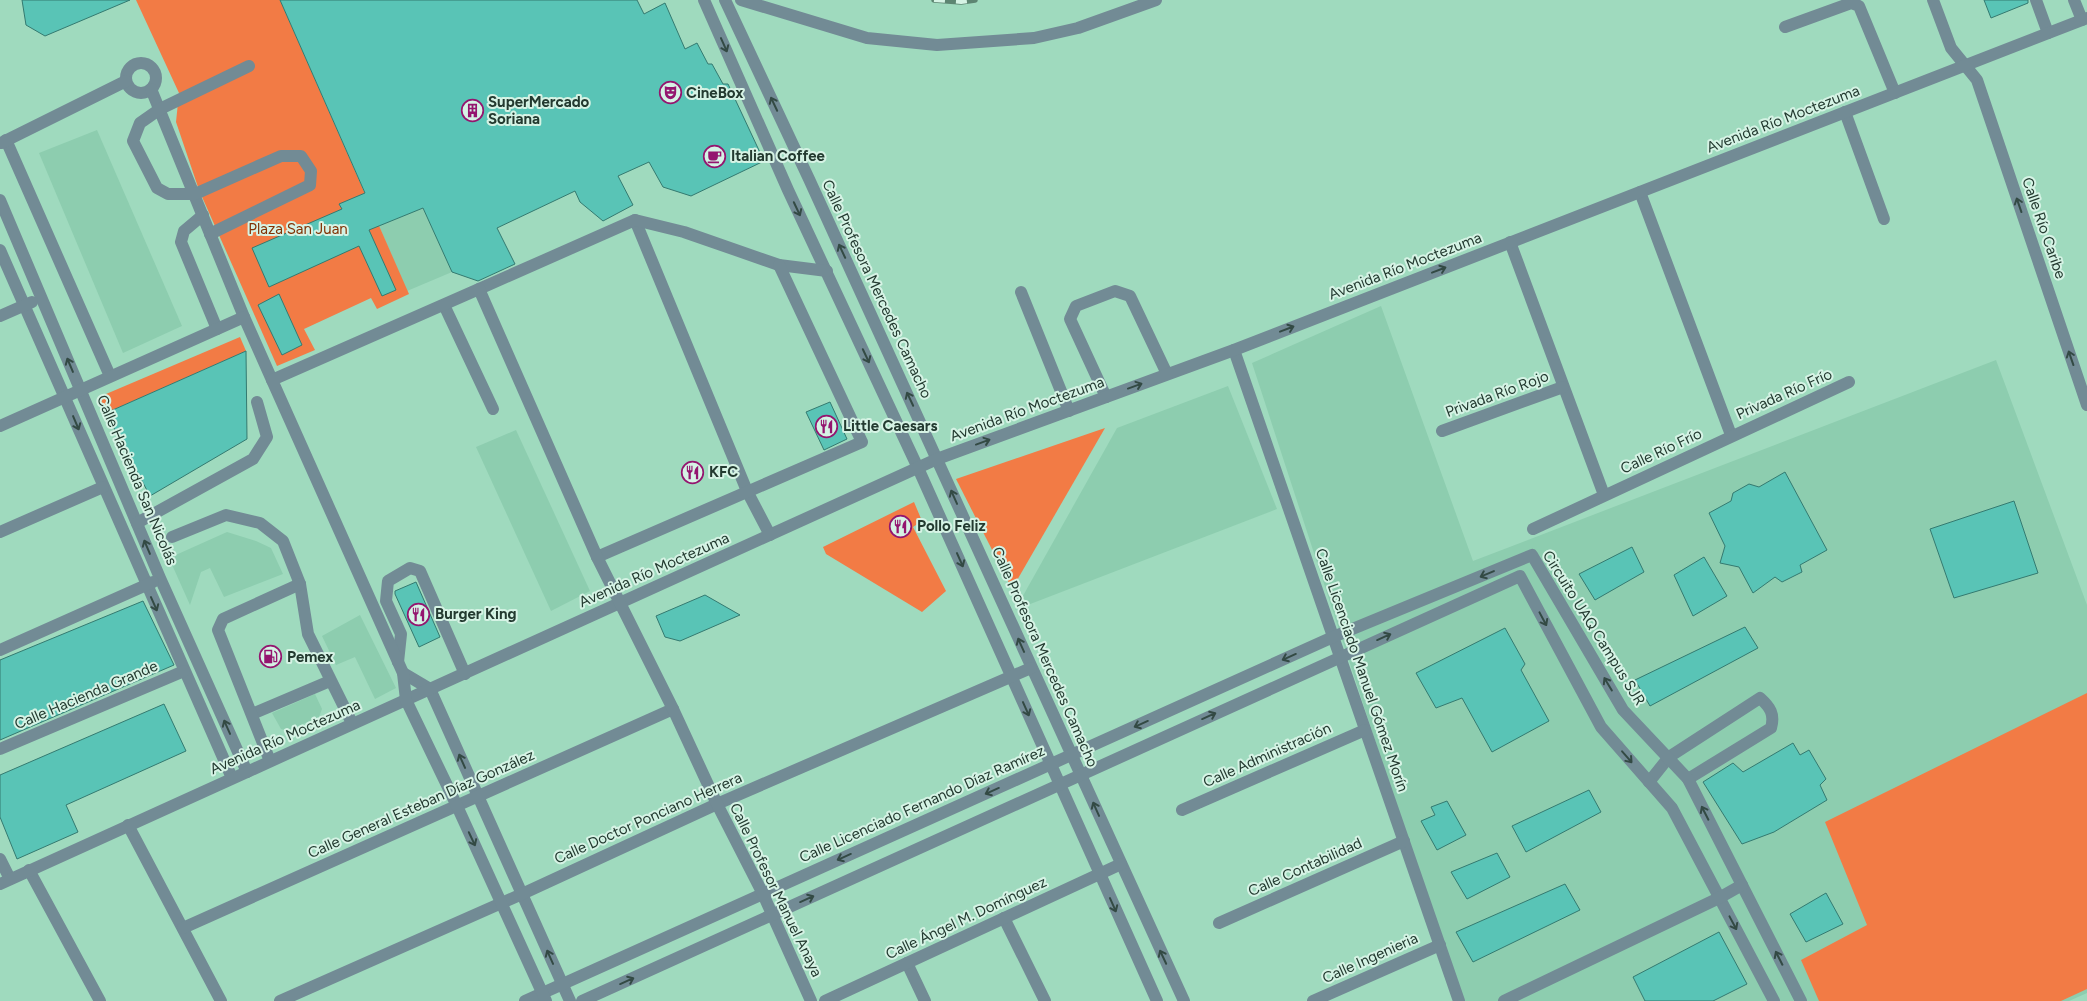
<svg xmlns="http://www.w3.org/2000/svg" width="2087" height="1001" font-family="Figtree,sans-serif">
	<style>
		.built { fill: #8dcdaf }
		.green { fill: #f27b45 }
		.building { fill: #59c4b6; stroke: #347a70 }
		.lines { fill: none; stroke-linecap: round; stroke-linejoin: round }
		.minor { stroke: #728b95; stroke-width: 12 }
		.rail-casing { stroke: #5d8572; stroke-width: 5.5 }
		.rail { stroke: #d6f3e5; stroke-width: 4; stroke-dasharray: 11; stroke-linecap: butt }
		.oneway { stroke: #334a44 }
		.labels { text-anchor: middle; stroke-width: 4; stroke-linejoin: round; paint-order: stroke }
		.poi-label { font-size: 15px; font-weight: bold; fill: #233a30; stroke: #d6f3e5; text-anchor: start }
		.street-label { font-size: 15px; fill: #233a30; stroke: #d6f3e5 }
		.park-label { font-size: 15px; fill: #803205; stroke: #d6f3e5 }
	</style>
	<rect width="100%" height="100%" fill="#9fdabe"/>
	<g class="built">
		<polygon points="97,130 182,326 123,353 39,153"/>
		<polygon points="423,208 452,272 407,291 379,226"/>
		<polygon points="1381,306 1473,561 1996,360 2087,605 2087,993 2069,1001 1460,1001 1252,363"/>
		<polygon points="1228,386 1277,509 1015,610 1117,428"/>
		<polygon points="516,430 590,591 551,611 476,447"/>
		<polygon points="227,532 256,541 271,548 283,574 224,597 210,568 201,572 190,605 169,558"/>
		<polygon points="360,615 396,688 375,699 355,657 336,665 322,636"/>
		<polygon points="315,694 322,709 319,717 287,731 281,729 272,713"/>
	</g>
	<g class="green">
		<polygon points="136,0 280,0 409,294 377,309 371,298 304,329 315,350 277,366 199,190 176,122 179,93"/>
		<polygon points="240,337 246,351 106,413 99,397"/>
		<polygon points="1105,428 1012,589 956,479"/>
		<polygon points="914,502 922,521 913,527 946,591 922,612 826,554 823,547"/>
		<polygon points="2087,693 2087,989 2061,1001 1819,1001 1801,960 1867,925 1825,822"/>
	</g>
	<g class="building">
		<polygon points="22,0 130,0 45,36 26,25"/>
		<polygon points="280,0 637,0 644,14 665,3 685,49 697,43 708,64 712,64 723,84 728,84 764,161 691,196 663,187 649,162 618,176 633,205 603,221 580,202 575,191 497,228 515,264 478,281 452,272 423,208 369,230 396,290 382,296 359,246 269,287 252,248 342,209 339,204 365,193"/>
		<polygon points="1984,0 2028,0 2028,3 1991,18"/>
		<polygon points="279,294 302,345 282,355 258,305"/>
		<polygon points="246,351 247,439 150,496 106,413"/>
		<polygon points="830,402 847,439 824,450 806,412"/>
		<polygon points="1785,472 1827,550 1800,565 1802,572 1782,582 1775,577 1753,593 1739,567 1720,563 1725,546 1709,513 1731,501 1733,493 1749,484 1759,487"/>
		<polygon points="2014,501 2038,573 1954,598 1930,529"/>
		<polygon points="1632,547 1644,572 1595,600 1579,574"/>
		<polygon points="1704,557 1727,596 1693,616 1674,575"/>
		<polygon points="416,582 440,637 419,647 395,594 395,591"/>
		<polygon points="705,595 740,615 680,641 665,637 656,616"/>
		<polygon points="143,601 174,665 0,740 0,660"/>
		<polygon points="1745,627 1758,648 1650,706 1635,680"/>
		<polygon points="1505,628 1525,664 1521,670 1549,721 1492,752 1462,698 1436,708 1416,673"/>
		<polygon points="164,704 186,751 66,805 78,832 17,859 0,817 0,775"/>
		<polygon points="1793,743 1800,755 1809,750 1826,779 1820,785 1827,800 1774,832 1742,844 1703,782 1733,763 1743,772"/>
		<polygon points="1589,790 1601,812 1526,852 1512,826"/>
		<polygon points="1447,801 1466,835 1437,850 1421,821 1435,815 1431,807"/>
		<polygon points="1497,853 1510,877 1467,899 1451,872"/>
		<polygon points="1565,884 1580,910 1473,962 1456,932"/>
		<polygon points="1826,893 1843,924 1806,942 1790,914"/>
		<polygon points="1719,932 1747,984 1713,1001 1645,1001 1633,977"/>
	</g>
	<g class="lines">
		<g class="minor">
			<polyline points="704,0 788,190 918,468 1157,1001"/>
			<polyline points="725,0 809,179 1184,1001"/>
			<polyline points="741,0 867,38 937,45 1034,38 1078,28 1156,0"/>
			<polyline points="1933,0 1951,48 1977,80 2087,405"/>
			<polyline points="2036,0 2048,33"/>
			<polyline points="2074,0 2082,20"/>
			<polyline points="1785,27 1851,3 1859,6 1895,93"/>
			<circle cx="141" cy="78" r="15"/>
			<polyline points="151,89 244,317"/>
			<polyline points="1845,112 1884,219"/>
			<polyline points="6,140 110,376"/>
			<polyline points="1,143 126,81"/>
			<polyline points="1640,192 1731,435"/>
			<polyline points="0,200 160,578 247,772"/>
			<polyline points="203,215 184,231 181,242 217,329"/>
			<polyline points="635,220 747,491 770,535"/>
			<polyline points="210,234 310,185 311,171 301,156 281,156 195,194 168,194 157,188 133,141 140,123 160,109 249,66"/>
			<polyline points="1510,242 1604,495"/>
			<polyline points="0,250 232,778"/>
			<polyline points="479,289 635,220 684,232 779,265 827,271"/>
			<polyline points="1021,292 1069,411"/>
			<polyline points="444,305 493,409"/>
			<polyline points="0,316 32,302"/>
			<polyline points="1234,350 1459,1001"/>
			<polyline points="1106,397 1070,319 1076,306 1115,291 1130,296 1167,374"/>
			<polyline points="0,426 244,317 272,380"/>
			<polyline points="1442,431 1563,387"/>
			<polyline points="137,523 253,459 267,437 257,402"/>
			<polyline points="1533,529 1849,382"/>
			<polyline points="0,532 103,487"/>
			<polyline points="172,537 226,515 260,523 283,541 300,584 308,634 352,723"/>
			<polyline points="597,557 862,442 779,265"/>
			<polyline points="0,650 153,582"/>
			<polyline points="398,662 401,634 386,601 388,581 410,568 420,571 465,674"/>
			<polyline points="403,673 430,689 570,1001"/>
			<polyline points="252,714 330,681"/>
			<polyline points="0,749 184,671"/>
			<polyline points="270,761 218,630 223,619 300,584"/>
			<path d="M1649 782 1669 757 1760 698C1770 707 1775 714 1771 728L1688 779"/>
			<polyline points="1182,810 1365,730"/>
			<polyline points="128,825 221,1001"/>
			<polyline points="0,859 10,879"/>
			<polyline points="29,870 100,1001"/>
			<polyline points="0,884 937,459 1234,350 2087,18"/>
			<polyline points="1004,918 1045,1001"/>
			<polyline points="1219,923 1404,841"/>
			<polyline points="183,928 673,709"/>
			<polyline points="907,963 925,1001"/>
			<polyline points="280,1001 522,894 717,804 1031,668"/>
			<polyline points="525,1001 1333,637 1532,555 1623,710 1688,779 1801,1001"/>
			<polyline points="546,1001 457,806 406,700 403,673 272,380 479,289 597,557 673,709 717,804 763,894 811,1001"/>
			<polyline points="582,1001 1520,576 1601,727 1672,808 1774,1001"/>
			<polyline points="825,1001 1121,864"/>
			<polyline points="1313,1001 1440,945"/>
			<polyline points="1504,1001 1719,898 1742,885"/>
		</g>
		<defs>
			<polyline id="rail" points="934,0 961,2 975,0"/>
		</defs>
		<use href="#rail" class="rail-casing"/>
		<use href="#rail" class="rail"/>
	</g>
	<defs><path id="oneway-shaft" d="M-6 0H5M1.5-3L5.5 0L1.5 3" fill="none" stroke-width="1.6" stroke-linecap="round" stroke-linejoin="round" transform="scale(1.25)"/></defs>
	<g class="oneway">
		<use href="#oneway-shaft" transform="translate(724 45) rotate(66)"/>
		<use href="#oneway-shaft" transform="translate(774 104) rotate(-115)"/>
		<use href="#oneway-shaft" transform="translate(2019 205) rotate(-109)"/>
		<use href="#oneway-shaft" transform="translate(797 209) rotate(65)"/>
		<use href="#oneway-shaft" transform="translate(842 251) rotate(-115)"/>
		<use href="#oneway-shaft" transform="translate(1439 270) rotate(-21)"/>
		<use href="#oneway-shaft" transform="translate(1287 329) rotate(-21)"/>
		<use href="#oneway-shaft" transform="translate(866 356) rotate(65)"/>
		<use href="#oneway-shaft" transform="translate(2071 358) rotate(-109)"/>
		<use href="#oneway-shaft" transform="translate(70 365) rotate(-113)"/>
		<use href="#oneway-shaft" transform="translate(1135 386) rotate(-20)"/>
		<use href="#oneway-shaft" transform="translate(910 399) rotate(-115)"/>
		<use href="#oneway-shaft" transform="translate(76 423) rotate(67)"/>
		<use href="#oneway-shaft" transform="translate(983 442) rotate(-20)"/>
		<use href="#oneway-shaft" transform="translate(954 497) rotate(-114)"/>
		<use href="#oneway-shaft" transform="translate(147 547) rotate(-113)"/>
		<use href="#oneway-shaft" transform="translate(960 560) rotate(66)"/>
		<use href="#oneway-shaft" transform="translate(1487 574) rotate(157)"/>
		<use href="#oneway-shaft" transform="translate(154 604) rotate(66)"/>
		<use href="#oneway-shaft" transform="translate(1543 619) rotate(62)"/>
		<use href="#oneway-shaft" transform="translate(1384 637) rotate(-24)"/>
		<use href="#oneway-shaft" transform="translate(1021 645) rotate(-114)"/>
		<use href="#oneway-shaft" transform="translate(1289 657) rotate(156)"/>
		<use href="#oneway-shaft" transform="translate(1608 684) rotate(-121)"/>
		<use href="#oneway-shaft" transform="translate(1026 709) rotate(66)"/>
		<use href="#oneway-shaft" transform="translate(1209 716) rotate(-24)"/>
		<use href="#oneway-shaft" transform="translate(1141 724) rotate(156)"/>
		<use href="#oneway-shaft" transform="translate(227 727) rotate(-114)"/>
		<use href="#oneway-shaft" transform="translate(1627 757) rotate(49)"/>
		<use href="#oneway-shaft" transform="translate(462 761) rotate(-114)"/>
		<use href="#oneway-shaft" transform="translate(992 791) rotate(156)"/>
		<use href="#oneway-shaft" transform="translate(1096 809) rotate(-114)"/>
		<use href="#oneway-shaft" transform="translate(1705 813) rotate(-117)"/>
		<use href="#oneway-shaft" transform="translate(472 839) rotate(65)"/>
		<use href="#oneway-shaft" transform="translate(844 857) rotate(156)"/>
		<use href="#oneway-shaft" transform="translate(807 899) rotate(-24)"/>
		<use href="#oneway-shaft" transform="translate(1113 905) rotate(66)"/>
		<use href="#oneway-shaft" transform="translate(1733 923) rotate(62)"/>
		<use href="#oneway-shaft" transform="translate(550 957) rotate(-114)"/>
		<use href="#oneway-shaft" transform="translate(1163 957) rotate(-115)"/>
		<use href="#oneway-shaft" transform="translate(1779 958) rotate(-117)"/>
		<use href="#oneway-shaft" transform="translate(627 981) rotate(-24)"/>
	</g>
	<defs>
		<symbol id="theatre-ring" viewBox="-11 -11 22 22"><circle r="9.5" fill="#d6f3e5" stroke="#94156f" stroke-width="1.5"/><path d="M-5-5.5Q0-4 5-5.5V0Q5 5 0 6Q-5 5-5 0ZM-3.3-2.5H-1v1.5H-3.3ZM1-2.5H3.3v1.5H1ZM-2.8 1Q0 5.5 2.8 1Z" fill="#94156f"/></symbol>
		<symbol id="building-ring" viewBox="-11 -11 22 22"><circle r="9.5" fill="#d6f3e5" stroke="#94156f" stroke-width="1.5"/><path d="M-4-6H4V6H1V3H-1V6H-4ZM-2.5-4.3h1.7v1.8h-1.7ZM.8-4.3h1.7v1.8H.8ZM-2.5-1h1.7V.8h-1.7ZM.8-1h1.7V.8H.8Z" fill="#94156f"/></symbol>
		<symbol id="cafe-ring" viewBox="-11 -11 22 22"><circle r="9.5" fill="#d6f3e5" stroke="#94156f" stroke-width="1.5"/><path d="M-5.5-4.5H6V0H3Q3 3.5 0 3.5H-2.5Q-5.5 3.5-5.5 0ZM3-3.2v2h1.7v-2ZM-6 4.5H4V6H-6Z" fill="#94156f"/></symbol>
		<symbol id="restaurant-ring" viewBox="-11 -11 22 22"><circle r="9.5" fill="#d6f3e5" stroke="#94156f" stroke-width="1.5"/><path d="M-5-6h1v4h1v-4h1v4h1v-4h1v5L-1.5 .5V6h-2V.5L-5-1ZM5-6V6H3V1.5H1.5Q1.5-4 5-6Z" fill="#94156f"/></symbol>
		<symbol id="fuel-ring" viewBox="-11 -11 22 22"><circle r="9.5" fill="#d6f3e5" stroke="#94156f" stroke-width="1.5"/><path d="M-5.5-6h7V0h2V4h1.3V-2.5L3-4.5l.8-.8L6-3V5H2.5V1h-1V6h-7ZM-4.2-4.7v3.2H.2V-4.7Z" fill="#94156f"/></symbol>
	</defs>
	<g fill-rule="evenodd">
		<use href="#theatre-ring" x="658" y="80" width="25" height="25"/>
		<use href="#building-ring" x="460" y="98" width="25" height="25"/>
		<use href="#cafe-ring" x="702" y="144" width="25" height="25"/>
		<use href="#restaurant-ring" x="814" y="414" width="25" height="25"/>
		<use href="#restaurant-ring" x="680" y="460" width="25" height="25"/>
		<use href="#restaurant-ring" x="888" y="514" width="25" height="25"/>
		<use href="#restaurant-ring" x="406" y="602" width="25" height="25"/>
		<use href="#fuel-ring" x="258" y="644" width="25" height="25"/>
	</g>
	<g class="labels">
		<g class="poi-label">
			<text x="686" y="98">CineBox</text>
			<text x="488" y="107">SuperMercado<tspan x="488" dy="17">Soriana</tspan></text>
			<text x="731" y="161">Italian Coffee</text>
			<text x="843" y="431">Little Caesars</text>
			<text x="709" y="477">KFC</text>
			<text x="917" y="531">Pollo Feliz</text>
			<text x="435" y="619">Burger King</text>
			<text x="287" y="662">Pemex</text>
		</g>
		<g class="street-label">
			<text transform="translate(1783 119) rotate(-21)" y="5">Avenida Río Moctezuma</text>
			<text transform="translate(2044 228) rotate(71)" y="5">Calle Río Caribe</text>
			<text transform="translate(1405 266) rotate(-21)" y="5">Avenida Río Moctezuma</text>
			<text transform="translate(877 289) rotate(65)" y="5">Calle Profesora Mercedes Camacho</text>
			<text transform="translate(1497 394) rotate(-20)" y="5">Privada Río Rojo</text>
			<text transform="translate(1784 394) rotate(-24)" y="5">Privada Río Frío</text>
			<text transform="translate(1027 409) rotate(-20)" y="5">Avenida Río Moctezuma</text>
			<text transform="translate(1661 451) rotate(-25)" y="5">Calle Río Frío</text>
			<text transform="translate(137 480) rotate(67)" y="5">Calle Hacienda San Nicolás</text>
			<text transform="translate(654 570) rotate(-24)" y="5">Avenida Río Moctezuma</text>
			<text transform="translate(1594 628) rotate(58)" y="5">Circuito UAQ Campus SJR</text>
			<text transform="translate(1045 657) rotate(66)" y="5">Calle Profesora Mercedes Camacho</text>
			<text transform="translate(1362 670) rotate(71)" y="5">Calle Licenciado Manuel Gómez Morín</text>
			<text transform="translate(86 695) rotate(-23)" y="5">Calle Hacienda Grande</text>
			<text transform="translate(285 737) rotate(-24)" y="5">Avenida Río Moctezuma</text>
			<text transform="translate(1267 755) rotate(-24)" y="5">Calle Administración</text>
			<text transform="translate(421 804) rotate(-24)" y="5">Calle General Esteban Díaz González</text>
			<text transform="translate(922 804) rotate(-24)" y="5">Calle Licenciado Fernando Díaz Ramírez</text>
			<text transform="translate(648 818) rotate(-24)" y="5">Calle Doctor Ponciano Herrera</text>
			<text transform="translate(1305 867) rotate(-24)" y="5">Calle Contabilidad</text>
			<text transform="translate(776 890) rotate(64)" y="5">Calle Profesor Manuel Anaya</text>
			<text transform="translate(966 918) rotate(-25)" y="5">Calle Ángel M. Domínguez</text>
			<text transform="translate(1370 958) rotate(-24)" y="5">Calle Ingenieria</text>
		</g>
		<g class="park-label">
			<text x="298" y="234">Plaza San Juan</text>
		</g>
	</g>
</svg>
